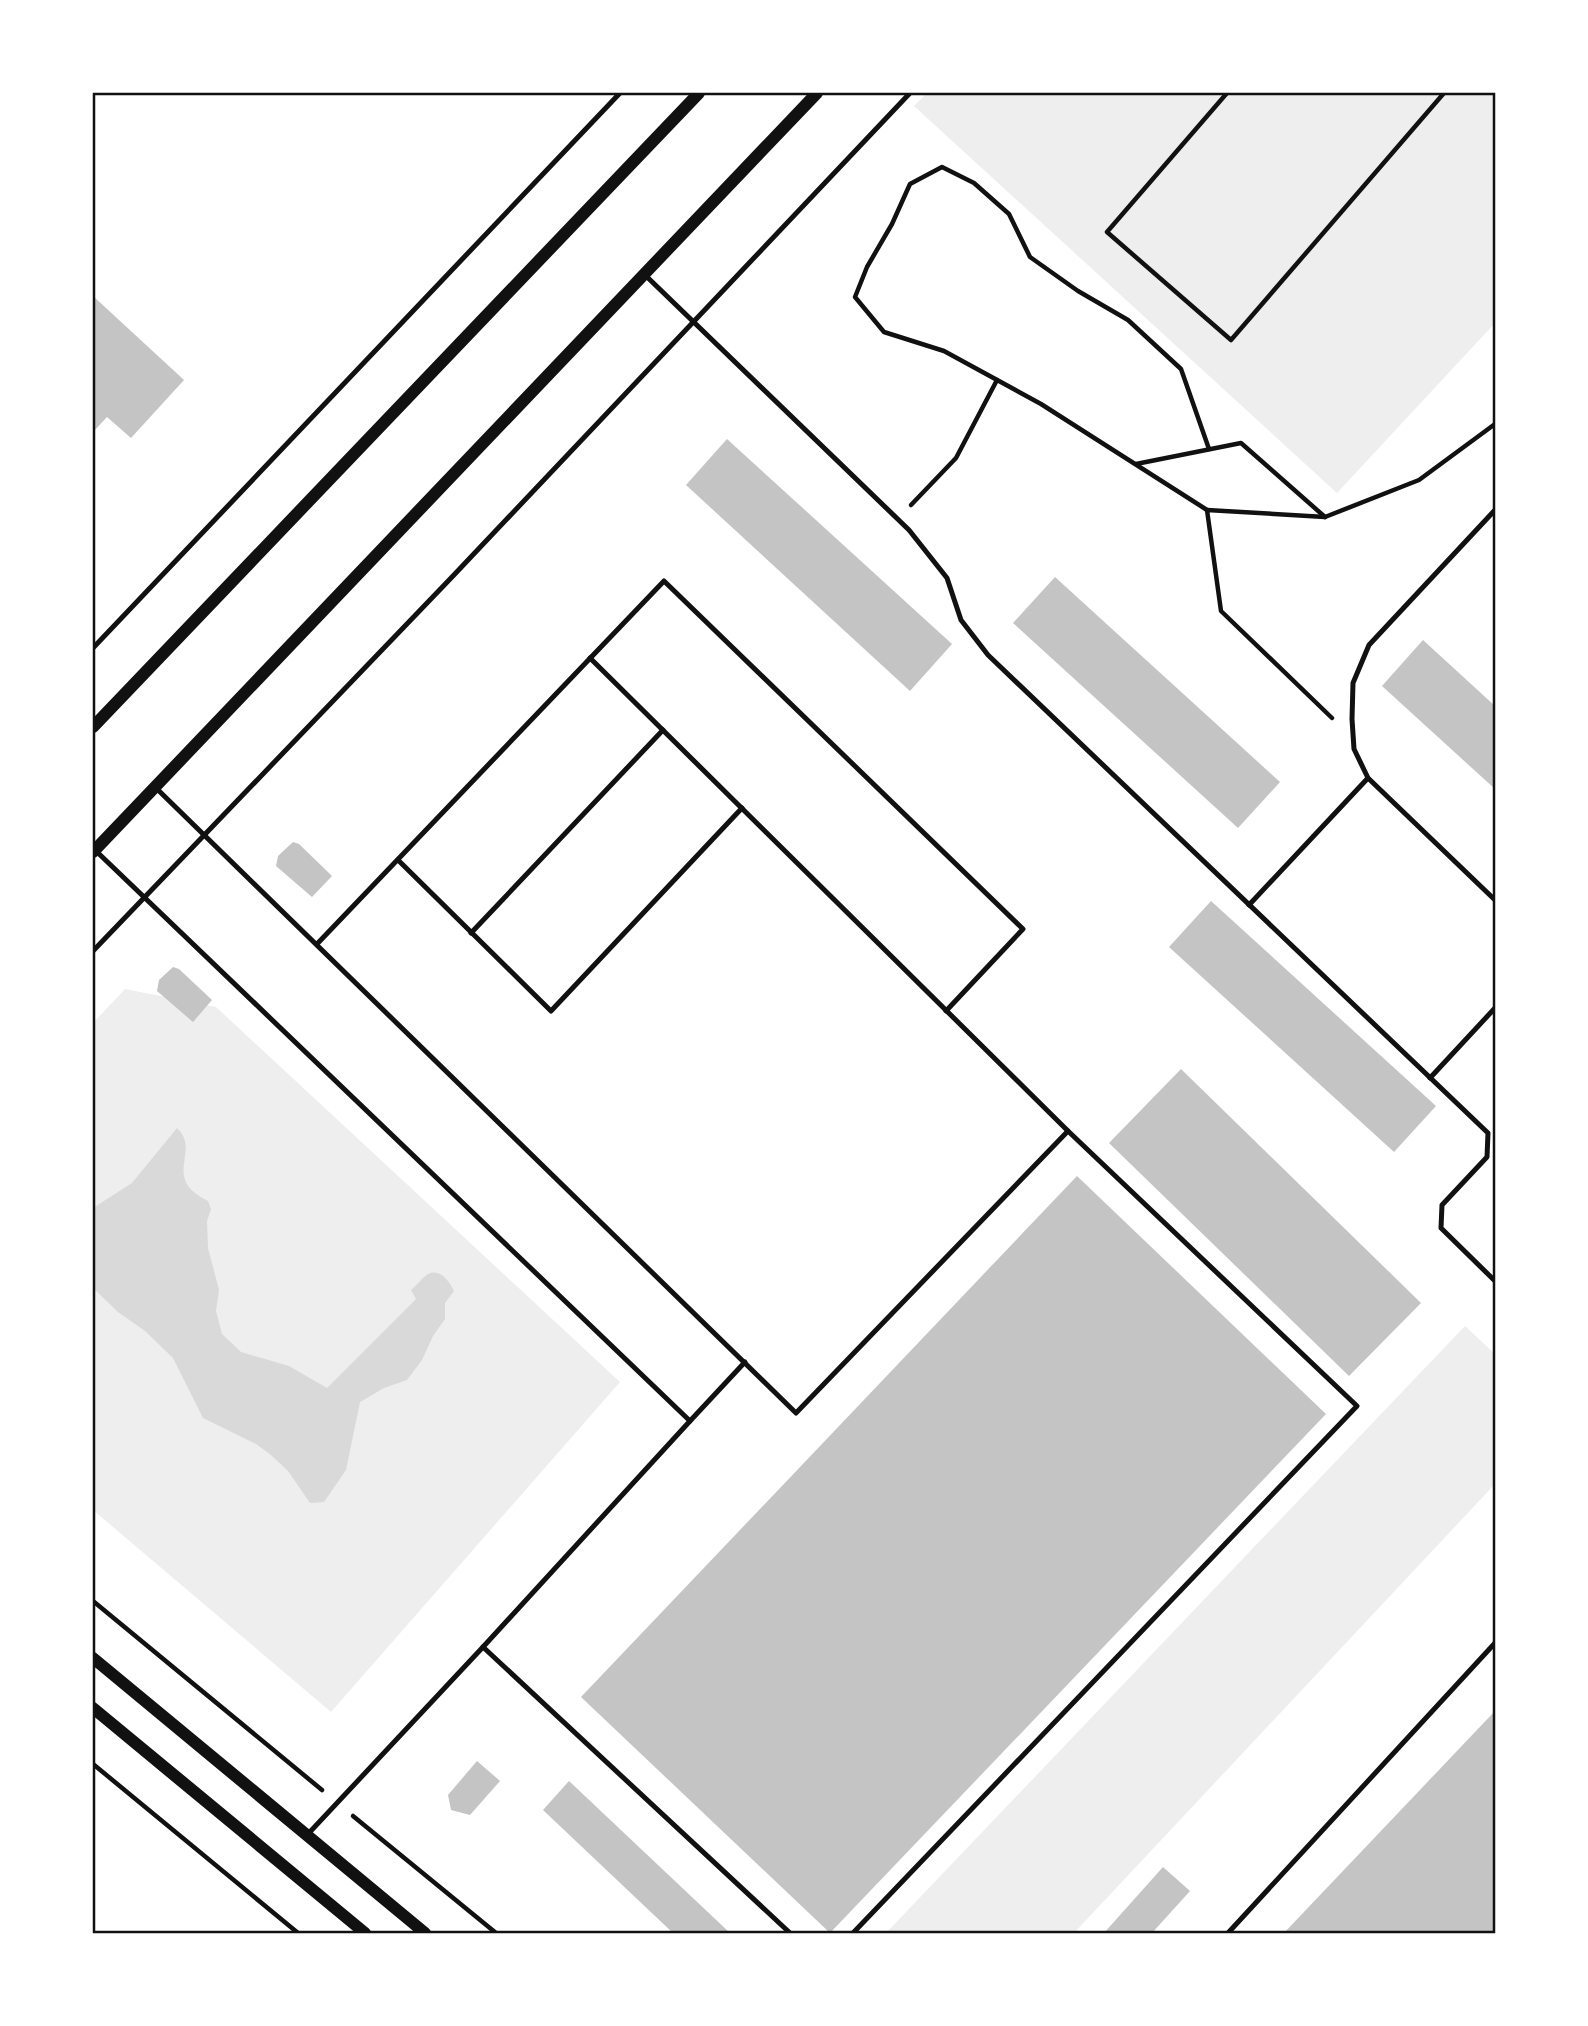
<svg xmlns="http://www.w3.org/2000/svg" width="1588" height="2026" font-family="'Public Sans',sans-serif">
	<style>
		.green { fill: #eee }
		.water { fill: #d9d9d9 }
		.building { fill: #c4c4c4 }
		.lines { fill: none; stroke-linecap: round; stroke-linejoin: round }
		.path { stroke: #111; stroke-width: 4.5 }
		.service { stroke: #111; stroke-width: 5 }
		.tertiary { stroke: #111; stroke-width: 12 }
		.neatline { fill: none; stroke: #111; stroke-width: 2.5 }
	</style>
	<rect width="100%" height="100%" fill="#fff"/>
	<g class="green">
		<polygon points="927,93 1495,93 1495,323 1337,493 914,106"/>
		<polygon points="125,989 216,1007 620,1382 331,1712 93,1510 93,1023"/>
		<polygon points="1465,1326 1495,1354 1495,1484 1074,1933 886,1933"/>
	</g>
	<path class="water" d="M177 1128C202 1151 160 1178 208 1201L211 1209 207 1221 208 1248 219 1290 216 1311 222 1334 241 1352 289 1366 327 1388 416 1299 411 1290C416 1286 423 1277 428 1274 440 1268 450 1282 454 1291L445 1303V1319L433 1336 422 1360 407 1380 384 1388 360 1402 346 1470 324 1502 310 1503 288 1471 271 1455 256 1444 203 1418 173 1358 145 1331 118 1312 93 1288V1208L132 1183Z"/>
	<g class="building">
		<polygon points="93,296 184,380 131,438 107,417 93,432"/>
		<polygon points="727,439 952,644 910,691 686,485"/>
		<polygon points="1055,577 1280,782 1238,828 1013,623"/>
		<polygon points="1423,640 1495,706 1495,789 1382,686"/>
		<polygon points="293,842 299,844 332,876 312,897 276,866 278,856"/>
		<polygon points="1211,901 1436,1106 1394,1152 1169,947"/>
		<polygon points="173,967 179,969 212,1000 193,1022 157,991 159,980"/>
		<polygon points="1181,1069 1421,1303 1349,1376 1109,1143"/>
		<polygon points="1077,1176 1326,1414 830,1933 581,1697"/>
		<polygon points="1495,1711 1495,1933 1284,1933"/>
		<polygon points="477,1761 500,1781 470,1815 451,1810 448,1795"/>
		<polygon points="569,1781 730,1933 673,1933 543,1810"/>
		<polygon points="1163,1867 1190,1891 1152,1933 1104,1933"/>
	</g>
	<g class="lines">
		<g class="path">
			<polyline points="1227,93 1107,232 1231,340 1444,93"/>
			<polyline points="1136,464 1241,443 1325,517"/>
			<polyline points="911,505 956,458 997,380"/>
			<polyline points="1207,510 1041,404 944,351 884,332 855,297 867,267 892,224 910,184 942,167 974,183 1009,214 1030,257 1078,291 1128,320 1181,369 1209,449"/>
			<polyline points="1332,718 1221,611 1207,510 1325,517 1419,480 1495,424"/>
			<polyline points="93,1601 322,1790"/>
			<polyline points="93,1764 298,1933"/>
			<polyline points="353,1816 496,1933"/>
		</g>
		<g class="service">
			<polyline points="644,274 909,530 947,578 961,620 988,655 1488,1133 1487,1157 1442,1205 1441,1228 1495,1281"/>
			<polyline points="1495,510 1369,645 1353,683 1352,719 1354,749 1368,778 1495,900"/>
			<polyline points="93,648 620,93"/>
			<polyline points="590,658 1068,1131"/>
			<polyline points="155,787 796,1413 1068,1131 1357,1406 853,1933"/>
			<polyline points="95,850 690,1421 483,1647 790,1933"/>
			<polyline points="398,860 551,1011 742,808"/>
			<polyline points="1249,905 1368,778"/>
			<polyline points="471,933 663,730"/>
			<polyline points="317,944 664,581 1023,929 946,1011"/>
			<polyline points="93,951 452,577 910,93"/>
			<polyline points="1430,1078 1495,1008"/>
			<polyline points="690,1421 745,1362"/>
			<polyline points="308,1834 483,1647"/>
			<polyline points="1228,1933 1495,1643"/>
		</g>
		<g class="tertiary">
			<polyline points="93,727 699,93"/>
			<polyline points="93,852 817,93"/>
			<polyline points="93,1658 425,1933"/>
			<polyline points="93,1708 365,1933"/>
		</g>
	</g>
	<rect width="1588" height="2026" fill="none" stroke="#ffffff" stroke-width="189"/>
	<rect x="94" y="94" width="1400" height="1838" class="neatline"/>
</svg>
